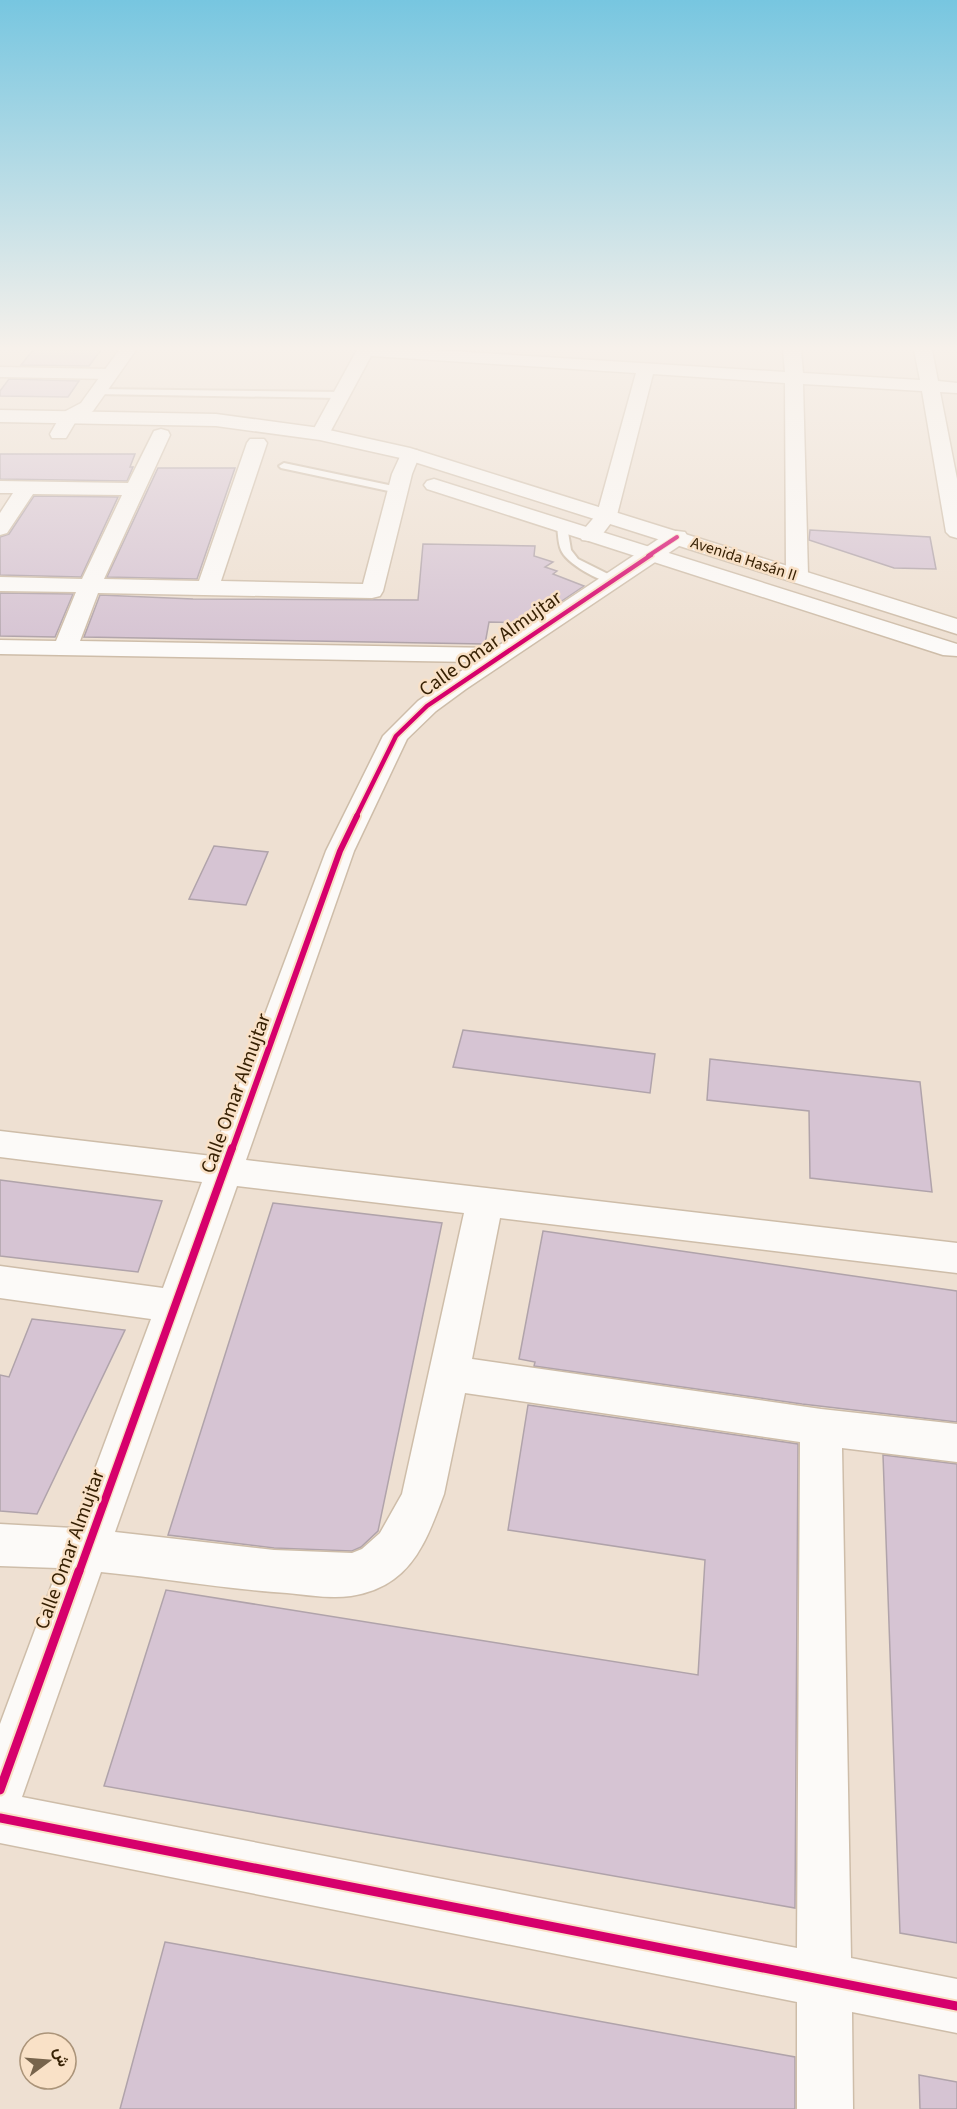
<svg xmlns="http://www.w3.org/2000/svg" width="957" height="2109" font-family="'Source Sans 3',Vazirmatn,sans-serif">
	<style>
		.building { fill: #d6c4d3; stroke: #b0a3aa; stroke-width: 1.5 }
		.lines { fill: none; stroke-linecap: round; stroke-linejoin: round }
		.lane-casing { stroke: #cebda9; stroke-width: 4 }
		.street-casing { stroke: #cebda9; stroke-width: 3 }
		.secondary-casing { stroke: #cebda9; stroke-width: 3 }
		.primary-casing { stroke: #cebda9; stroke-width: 3 }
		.lane { fill: #fcfaf8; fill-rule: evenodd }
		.street { fill: #fcfaf8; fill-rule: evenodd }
		.secondary { fill: #fcfaf8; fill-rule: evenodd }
		.primary { fill: #fcfaf8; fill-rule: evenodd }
		.cycleway-far4-casing { stroke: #f9e1c7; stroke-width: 6 }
		.cycleway-far3-casing { stroke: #f9e1c7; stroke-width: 8 }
		.cycleway-far2-casing { stroke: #f9e1c7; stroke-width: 10 }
		.cycleway-far1-casing { stroke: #f9e1c7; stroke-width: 11 }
		.cycleway-casing { stroke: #f9e1c7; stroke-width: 13 }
		.cycleway-far4 { stroke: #d6006c; stroke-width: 4 }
		.cycleway-far3 { stroke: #d6006c; stroke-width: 4.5 }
		.cycleway-far2 { stroke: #d6006c; stroke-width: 6 }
		.cycleway-far1 { stroke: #d6006c; stroke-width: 8 }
		.cycleway { stroke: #d6006c; stroke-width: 9 }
		.labels { text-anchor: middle; stroke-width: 5; stroke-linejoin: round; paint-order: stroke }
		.far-street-label { font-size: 16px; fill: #372104; stroke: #f9e1c7 }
		.street-label { font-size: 20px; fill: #372104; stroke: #f9e1c7 }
	</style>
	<rect width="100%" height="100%" fill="#eee0d2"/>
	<g class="building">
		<polygon points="33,350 101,350 89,366 21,365"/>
		<polygon points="9,379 79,381 68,397 0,396 0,391"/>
		<polygon points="0,454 135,454 130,467 133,467 127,481 0,479"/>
		<polygon points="158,468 235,468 197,579 107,577"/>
		<polygon points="34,496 118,497 81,577 0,575 0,537 9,534"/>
		<polygon points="810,530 930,537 936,569 894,568 809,540"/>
		<polygon points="423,544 535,546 534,556 553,562 545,567 557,571 553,574 584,586 529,623 489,622 485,644 84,637 100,595 193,599 418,600"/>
		<polygon points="0,593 73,594 55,637 0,636"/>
		<polygon points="214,846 268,852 246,905 189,899"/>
		<polygon points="463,1030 655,1054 650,1093 453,1067"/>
		<polygon points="710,1059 920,1082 932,1192 810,1178 809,1111 707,1100"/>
		<polygon points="0,1180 162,1201 138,1272 0,1256"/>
		<polygon points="273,1203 442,1223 378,1531 361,1547 352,1551 274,1548 168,1535"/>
		<polygon points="543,1231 957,1291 957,1422 802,1404 534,1366 535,1362 519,1359"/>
		<polygon points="32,1319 125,1330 37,1514 0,1511 0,1375 9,1377"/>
		<polygon points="528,1405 798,1444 795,1908 104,1786 166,1590 698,1675 705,1560 508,1530"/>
		<polygon points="883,1455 957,1464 957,1943 900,1933"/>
		<polygon points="165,1942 795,2057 795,2109 120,2109"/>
		<polygon points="919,2075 957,2082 957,2109 920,2109"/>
	</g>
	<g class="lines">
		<defs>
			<g id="lane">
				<polygon points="98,389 340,392 345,395 340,398 95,394 93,392"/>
				<polygon points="284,463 398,487 403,490 398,493 281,468 279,466"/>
				<path d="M562 523 567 526 571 550 578 559 616 578V582C603 585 566 563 561 550 558 543 558 533 557 526Z"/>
			</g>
			<g id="street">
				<polygon points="357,350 434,350 785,372 783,350 801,350 803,373 920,380 914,350 932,350 938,381 957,383 957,393 940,392 957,479 957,538 950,536 946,532 922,391 803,384 808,575 805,580 797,582 789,580 786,575 785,383 653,374 617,515 598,540 590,541 582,540 579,535 597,514 636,373 371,356 327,438 313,438 311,434"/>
				<polygon points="0,367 109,369 115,370 118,374 115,378 109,379 0,377"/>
				<path d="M161 429 168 431 170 435 104 579 199 581 247 443 250 439H264L267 443 221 581 363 584 392 474 403 450H417L420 454 412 474 383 591 380 596 372 598 98 593 80 641 495 648 669 532 677 531 685 532 688 537 685 542 466 689 436 711 407 739 354 851 246 1160 957 1243V1273L500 1218 472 1359 821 1409 957 1424V1462L842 1448 851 1958 957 1979V2033L852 2012 853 2109H797V2002L0 1843V1724L58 1568 0 1566V1524L73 1528 151 1319 0 1298V1266L163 1288 202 1182 0 1157V1131L212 1156 326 851 383 736 418 701 474 662 0 654V640L56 641 76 592 0 591V577L82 579 122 495 33 494 7 533 0 535V513L13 493H0V481L128 483 154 431ZM237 1186 464 1213 402 1494 380 1533 362 1549 352 1553 274 1550 115 1532ZM465 1393 800 1442 797 1948 22 1797 101 1572C163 1578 225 1589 287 1593 308 1595 331 1599 351 1596 365 1594 382 1588 394 1579 421 1560 433 1523 444 1494Z"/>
			</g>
			<polygon id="secondary" points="119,350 136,350 93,411 76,421 66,438 52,438 50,434 62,413 81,403"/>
			<g id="primary">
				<polygon points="0,410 216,414 320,428 410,448 957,619 957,634 405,459 320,440 216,426 0,422"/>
				<polygon points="434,479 957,644 957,656 943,655 427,489 424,485 427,481"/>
			</g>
		</defs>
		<use href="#lane" class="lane-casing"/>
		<use href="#street" class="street-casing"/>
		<use href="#secondary" class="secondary-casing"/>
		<use href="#primary" class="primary-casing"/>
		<use href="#lane" class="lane"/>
		<use href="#street" class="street"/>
		<use href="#secondary" class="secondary"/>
		<use href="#primary" class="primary"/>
		<defs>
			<polyline id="cycleway-far4" points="648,556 677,537"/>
			<polyline id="cycleway-far3" points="356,817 396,736 427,706 651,555"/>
			<polyline id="cycleway-far2" points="232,1150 340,851 357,816"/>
			<polyline id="cycleway-far1" points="79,1572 232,1148"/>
			<g id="cycleway">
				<polyline points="0,1790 79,1571"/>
				<polyline points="0,1818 957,2006"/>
			</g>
		</defs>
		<use href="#cycleway-far4" class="cycleway-far4-casing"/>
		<use href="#cycleway-far3" class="cycleway-far3-casing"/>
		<use href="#cycleway-far2" class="cycleway-far2-casing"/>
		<use href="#cycleway-far1" class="cycleway-far1-casing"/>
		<use href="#cycleway" class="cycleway-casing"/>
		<use href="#cycleway-far4" class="cycleway-far4"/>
		<use href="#cycleway-far3" class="cycleway-far3"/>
		<use href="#cycleway-far2" class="cycleway-far2"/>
		<use href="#cycleway-far1" class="cycleway-far1"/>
		<use href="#cycleway" class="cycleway"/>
	</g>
	<linearGradient id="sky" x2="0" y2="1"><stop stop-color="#77c6e0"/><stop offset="0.54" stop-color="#f7f1eb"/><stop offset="1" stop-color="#f7f1eb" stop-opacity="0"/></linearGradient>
	<rect width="957" height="645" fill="url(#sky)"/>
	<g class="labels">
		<g class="far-street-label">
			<text transform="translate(744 558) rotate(18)" y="6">Avenida Hasán II</text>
		</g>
		<g class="street-label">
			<text transform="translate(490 643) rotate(-35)" y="7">Calle Omar Almujtar</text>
			<text transform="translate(235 1093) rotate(-70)" y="7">Calle Omar Almujtar</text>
			<text transform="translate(69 1549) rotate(-70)" y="7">Calle Omar Almujtar</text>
		</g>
	</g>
	<g transform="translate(48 2061) rotate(74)"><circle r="28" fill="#f9e1c7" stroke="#ab9479" stroke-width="1.5"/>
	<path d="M0-4.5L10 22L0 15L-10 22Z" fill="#77644c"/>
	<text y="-9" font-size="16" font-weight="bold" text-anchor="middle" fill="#372104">ش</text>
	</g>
</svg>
